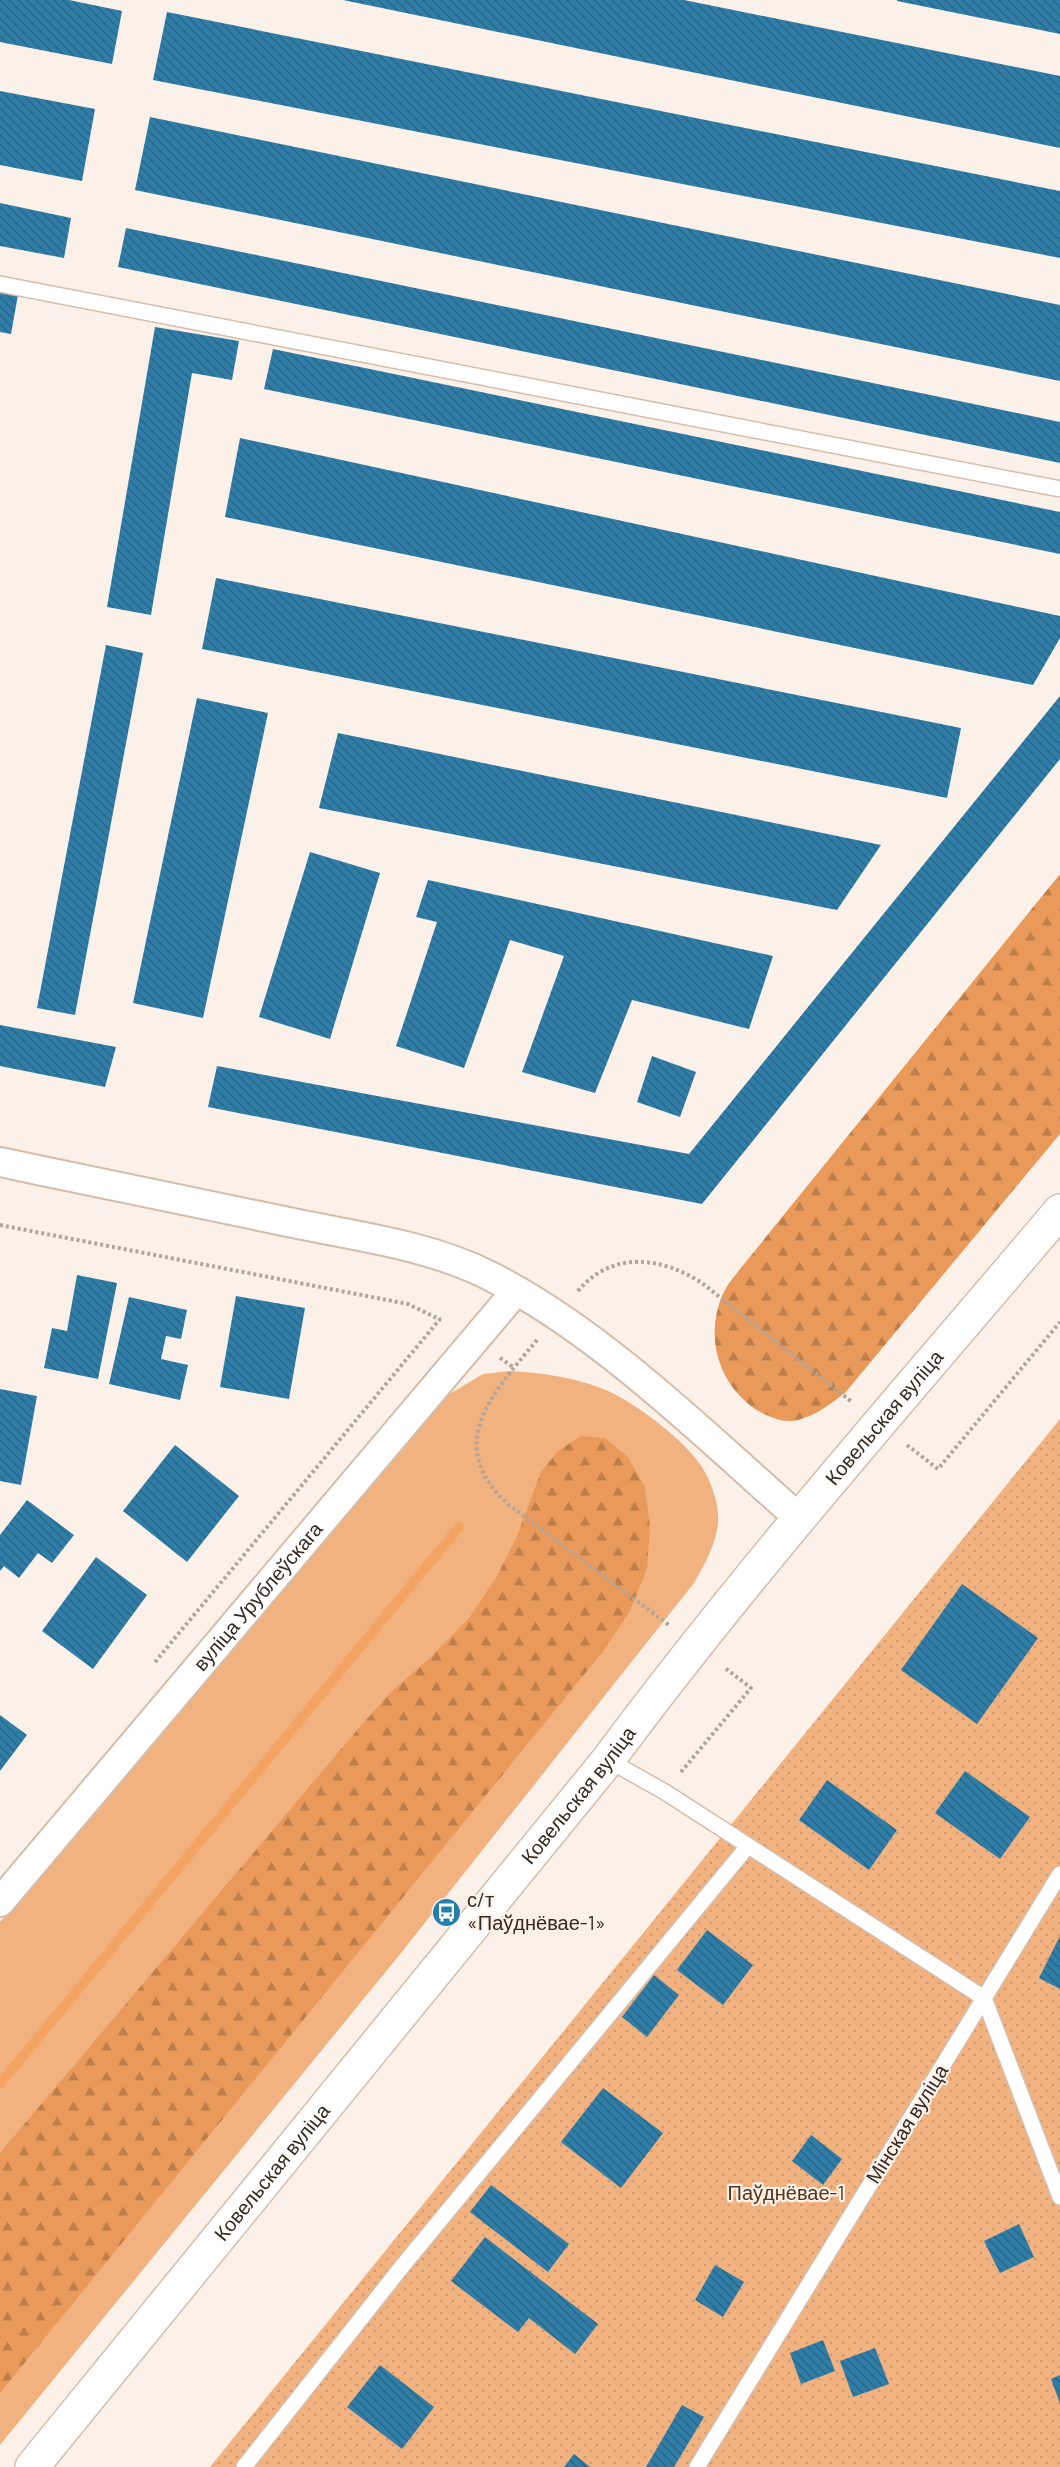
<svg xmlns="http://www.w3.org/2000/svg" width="1060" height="2467" font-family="Barlow,sans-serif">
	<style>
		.grass { fill: #f1b280 }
		.forest { fill: url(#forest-firs) }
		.garden { fill: url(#garden-dots) }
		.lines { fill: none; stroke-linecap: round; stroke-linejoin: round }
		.stream { stroke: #f3a463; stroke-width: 10 }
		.building { fill: url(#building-back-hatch) }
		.service-casing { stroke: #d6bdaa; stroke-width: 18 }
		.minor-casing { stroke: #d6bdaa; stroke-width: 32 }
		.trunk-casing { stroke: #d6bdaa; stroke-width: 36 }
		.path { stroke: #afa59d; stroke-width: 4; stroke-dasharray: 3 3; stroke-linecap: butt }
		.service { stroke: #fff; stroke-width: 15 }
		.minor { stroke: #fff; stroke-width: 28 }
		.trunk { stroke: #fff; stroke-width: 33 }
		.labels { text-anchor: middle; stroke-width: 4.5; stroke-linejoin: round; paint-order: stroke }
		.street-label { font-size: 20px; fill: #322921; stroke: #fcf1e9 }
		.poi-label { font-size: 20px; fill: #322921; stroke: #fcf1e9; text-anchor: start }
		.park-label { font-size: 20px; fill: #543318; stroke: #fcf1e9 }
	</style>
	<defs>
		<pattern id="forest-firs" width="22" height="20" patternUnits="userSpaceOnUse" patternTransform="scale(1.5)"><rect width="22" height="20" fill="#e99a5a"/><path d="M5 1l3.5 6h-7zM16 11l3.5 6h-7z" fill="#bd7e4a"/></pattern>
		<pattern id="garden-dots" width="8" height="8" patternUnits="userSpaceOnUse" patternTransform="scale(1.5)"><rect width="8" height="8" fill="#f1b280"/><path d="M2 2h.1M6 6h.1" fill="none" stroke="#cf996e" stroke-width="1.8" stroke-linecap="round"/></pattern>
		<pattern id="building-back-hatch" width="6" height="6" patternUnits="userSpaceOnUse" patternTransform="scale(1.5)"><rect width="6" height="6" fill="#307ea8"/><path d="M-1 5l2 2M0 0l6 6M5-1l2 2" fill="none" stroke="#296788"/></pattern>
	</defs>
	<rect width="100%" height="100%" fill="#fcf1e9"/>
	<path class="grass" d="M511 1371C542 1373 572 1377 601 1388 631 1399 685 1440 702 1467 711 1481 720 1506 718 1524 715 1546 705 1564 694 1583L401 1953 0 2445V1922L436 1402 483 1374Z"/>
	<g class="forest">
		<path d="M1060 874V1134L845 1393C830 1404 817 1415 798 1420 784 1424 766 1416 755 1409 718 1383 705 1337 722 1296 726 1286 734 1277 740 1269Z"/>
		<polygon points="581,1436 605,1438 628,1457 645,1487 650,1527 647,1569 630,1611 604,1650 0,2393 0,2153 358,1729 391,1692 431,1657 469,1618 497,1576 517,1536 541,1472 558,1451"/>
	</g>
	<polygon class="garden" points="1060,1419 1060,2467 210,2467"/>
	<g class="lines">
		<polyline class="stream" points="0,2084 459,1527"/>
	</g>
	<g class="building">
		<polygon points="0,0 69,0 122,11 112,64 0,42"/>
		<polygon points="343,0 684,0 1060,76 1060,148"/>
		<polygon points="897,0 1060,0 1060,34 897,1"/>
		<polygon points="167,12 1060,191 1060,258 153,80"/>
		<polygon points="0,91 95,109 82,181 0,165"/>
		<polygon points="150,117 1060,305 1060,381 135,190"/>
		<polygon points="0,203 71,218 64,258 0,246"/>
		<polygon points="126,228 1060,422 1060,463 118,267"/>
		<polygon points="0,292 18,295 11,334 0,332"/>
		<polygon points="155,327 239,341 232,380 192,373 151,615 107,607"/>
		<polygon points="273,349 1060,512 1060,554 264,389"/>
		<polygon points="240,438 1060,616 1060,638 1033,685 225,517"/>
		<polygon points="216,578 961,728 947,798 202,649"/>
		<polygon points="106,645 143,653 75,1015 37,1008"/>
		<polygon points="1060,696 1060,759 702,1204 208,1107 217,1066 689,1154"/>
		<polygon points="197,698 268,713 203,1018 133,1003"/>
		<polygon points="338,733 881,845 837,910 319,808"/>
		<polygon points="310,852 380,873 330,1039 259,1017"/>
		<polygon points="428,880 773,956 749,1029 632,1000 595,1093 522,1072 564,956 510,940 464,1068 396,1046 437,922 416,917"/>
		<polygon points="0,1025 116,1047 105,1087 0,1066"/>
		<polygon points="652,1056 696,1072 680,1117 637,1102"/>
		<polygon points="77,1275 117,1283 98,1379 44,1368 52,1328 67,1331"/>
		<polygon points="236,1296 305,1308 289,1399 220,1387"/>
		<polygon points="129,1297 187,1310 181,1339 166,1336 161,1359 188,1365 180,1400 109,1384"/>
		<polygon points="0,1389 37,1396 21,1485 0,1481"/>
		<polygon points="175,1445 239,1496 187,1562 123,1511"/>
		<polygon points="27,1500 74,1535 52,1563 38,1553 19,1578 4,1566 0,1571 0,1535"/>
		<polygon points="96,1557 147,1595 93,1669 42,1631"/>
		<polygon points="962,1584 1038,1638 977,1724 901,1670"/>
		<polygon points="0,1715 27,1735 0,1771"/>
		<polygon points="965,1771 1030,1817 1000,1859 935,1813"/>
		<polygon points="827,1780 897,1830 869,1870 799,1820"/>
		<polygon points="707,1930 753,1965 723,2005 677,1970"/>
		<polygon points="1060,1936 1060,1989 1039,1978"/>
		<polygon points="654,1975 679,1995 647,2037 622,2017"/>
		<polygon points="603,2088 663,2133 621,2188 561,2142"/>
		<polygon points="811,2135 842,2159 823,2185 792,2161"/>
		<polygon points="491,2185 569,2244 548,2272 470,2212"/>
		<polygon points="1019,2224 1034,2257 1000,2273 984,2241"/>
		<polygon points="485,2237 598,2324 575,2354 529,2318 518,2332 451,2281"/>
		<polygon points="715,2265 744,2282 723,2317 695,2300"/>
		<polygon points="823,2340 835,2371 801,2384 790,2353"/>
		<polygon points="875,2348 889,2384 853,2397 840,2361"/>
		<polygon points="380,2365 434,2407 402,2449 347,2407"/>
		<polygon points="1060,2375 1060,2403 1051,2379"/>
		<polygon points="682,2405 704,2417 674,2467 646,2467"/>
		<polygon points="574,2454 590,2467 564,2467"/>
	</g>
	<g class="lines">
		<defs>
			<g id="service">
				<polyline points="0,284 1060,489"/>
				<polyline points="608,1760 665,1792 984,1998 1060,2197"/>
				<polyline points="244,2467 400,2269 748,1846"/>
				<polyline points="697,2467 1060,1874"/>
			</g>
			<g id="minor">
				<path d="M0 1162C99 1183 198 1203 298 1224 362 1237 431 1246 490 1276 601 1332 706 1436 800 1519"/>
				<path id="s1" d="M0 1902 516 1291"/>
			</g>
			<g id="trunk">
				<path id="s2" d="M32 2467 608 1760C749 1570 907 1392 1060 1211"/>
			</g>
		</defs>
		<use href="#service" class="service-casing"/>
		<use href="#minor" class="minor-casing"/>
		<use href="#trunk" class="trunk-casing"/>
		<g class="path">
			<polyline points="0,1225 408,1304 441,1320"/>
			<path d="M578 1291C612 1250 662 1257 702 1283L852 1402"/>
			<path d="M537 1340C493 1393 442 1445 509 1505L669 1625"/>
			<polyline points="500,1358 514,1368"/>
			<polyline points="907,1445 938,1469 1060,1322"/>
			<polyline points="155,1662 440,1319"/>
			<polyline points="681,1772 751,1688 725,1668"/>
		</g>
		<use href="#service" class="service"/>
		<use href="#minor" class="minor"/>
		<use href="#trunk" class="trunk"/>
	</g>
	<defs>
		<symbol id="bus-disc" viewBox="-11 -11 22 22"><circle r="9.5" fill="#257fad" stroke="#fcf1e9"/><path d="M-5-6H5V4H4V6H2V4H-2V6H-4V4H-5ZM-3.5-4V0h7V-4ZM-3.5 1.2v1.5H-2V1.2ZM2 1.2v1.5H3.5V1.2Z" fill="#fff"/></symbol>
	</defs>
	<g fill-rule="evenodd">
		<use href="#bus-disc" x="430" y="1896" width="33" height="33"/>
	</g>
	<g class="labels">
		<g class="street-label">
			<text dy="7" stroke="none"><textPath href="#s2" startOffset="1352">Ковельская вуліца</textPath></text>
			<text dy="7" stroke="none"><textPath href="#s1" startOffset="400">вуліца Урублеўскага</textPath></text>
			<text dy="7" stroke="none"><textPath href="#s2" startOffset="866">Ковельская вуліца</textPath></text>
			<text transform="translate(907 2124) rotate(-58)" y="7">Мінская вуліца</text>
			<text dy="7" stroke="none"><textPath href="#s2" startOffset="380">Ковельская вуліца</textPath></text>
		</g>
		<g class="poi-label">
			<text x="467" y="1907">с/т<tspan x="467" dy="23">«Паўднёвае-1»</tspan></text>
		</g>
		<g class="park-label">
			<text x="786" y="2200">Паўднёвае-1</text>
		</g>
	</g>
</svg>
